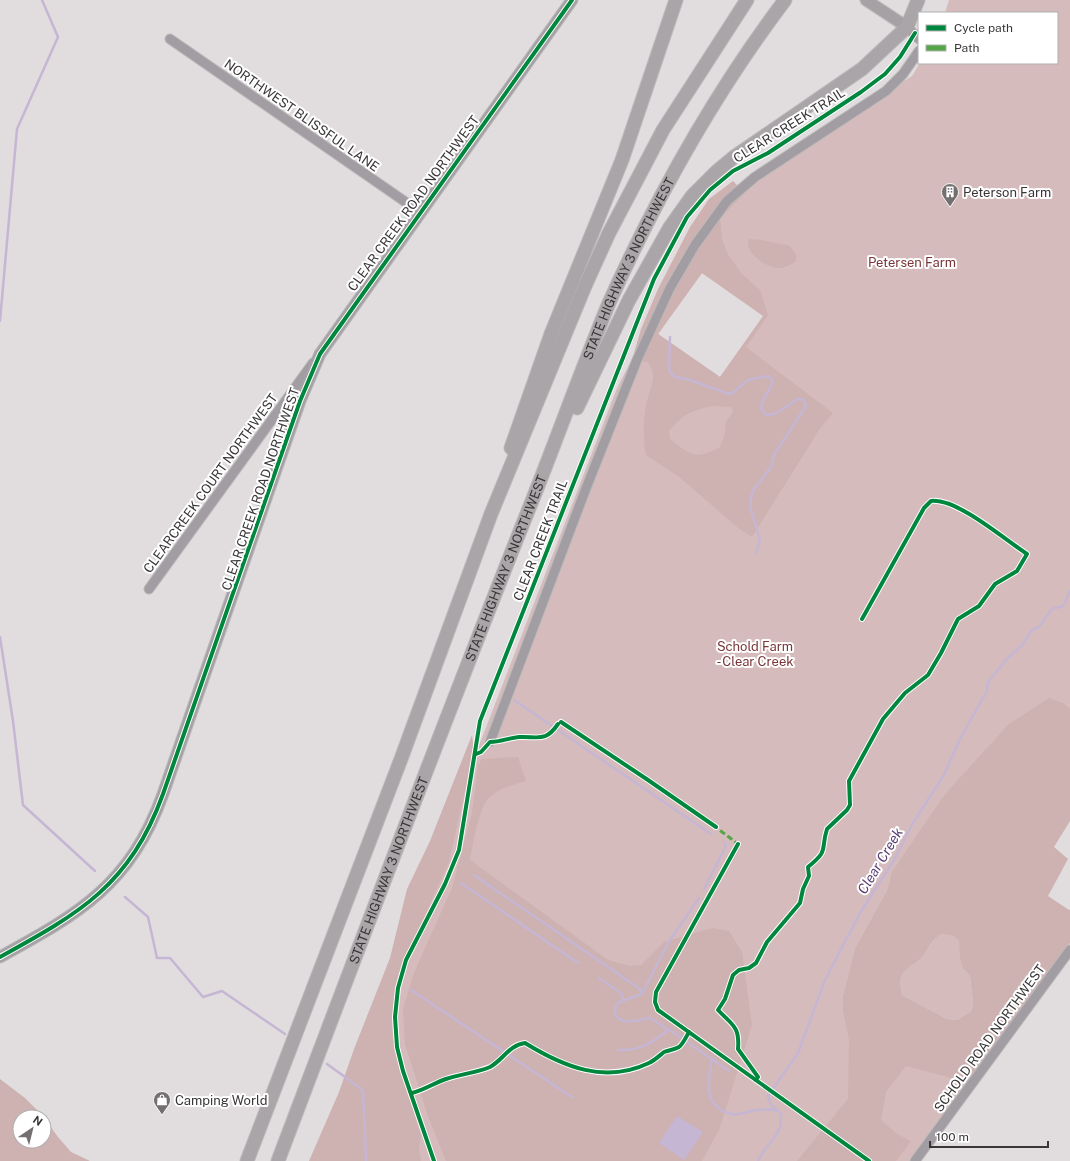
<svg xmlns="http://www.w3.org/2000/svg" width="1070" height="1161" font-family="'Public Sans',sans-serif">
	<style>
		.green { fill: #d5bbbc; fill-rule: evenodd }
		.forest { fill: #ceb1b1; fill-rule: evenodd }
		.water { fill: #c5b6d4 }
		.lines { fill: none; stroke-linecap: round; stroke-linejoin: round }
		.stream { stroke: #c5b6d4; stroke-width: 2.5 }
		.minor-casing { stroke: #bbb9ba; stroke-width: 11 }
		.major-casing { stroke: #bbb9ba; stroke-width: 13 }
		.highway-casing { stroke: #bbb9ba; stroke-width: 15 }
		.minor { stroke: #a29da2; stroke-width: 9 }
		.major { stroke: #a5a1a4; stroke-width: 11 }
		.highway { stroke: #aaa5a9; stroke-width: 13 }
		.quiet { stroke: #53a545; stroke-width: 3; stroke-dasharray: 6 3; stroke-linecap: butt }
		.cycleway-casing { stroke: #fff; stroke-width: 6 }
		.cycleway { stroke: #00873e; stroke-width: 4 }
		.labels { text-anchor: middle; stroke-width: 4; stroke-linejoin: round; paint-order: stroke }
		.street-label { font-size: 13px; fill: #393637; stroke: #fff }
		.poi-label { font-size: 13px; fill: #393637; stroke: #fff; text-anchor: start }
		.park-label { font-size: 13px; fill: #793738; stroke: #fff }
		.water-label { font-size: 14px; font-style: italic; fill: #593e74; stroke: #fff }
	</style>
	<rect width="100%" height="100%" fill="#e1dddf"/>
	<g class="green">
		<path d="M949 0H1070V718L1045 701 989 748 944 795 902 859 890 879 887 890 855 948 843 995V998L971 1087 915 1161H310L331 1129 617 388 665 294 720 207 850 114 912 76 920 63H1057V13H945ZM702 273 764 316 720 377 658 334Z"/>
		<path d="M942 934 953 936 959 941 963 969 970 976 973 1004 971 1013 957 1020 947 1019 902 995C896 966 911 971 924 955 931 945 930 941 942 934Z"/>
	</g>
	<g class="forest">
		<path d="M733 181 745 193 720 218 722 239 727 253 742 274 760 290 768 315 746 347 833 413 821 427 752 537 737 527 678 476 646 455C643 439 643 422 646 406 649 388 659 379 648 362L640 361 629 370 641 329 658 289 690 227 709 199ZM702 273 763 316 720 377 658 334ZM715 406 731 407 733 412 726 422 725 433 720 447C696 460 691 456 670 439L669 431C681 415 696 408 715 406Z"/>
		<path d="M749 239 761 240 790 246 796 255V261C791 265 785 268 778 268 767 268 743 252 749 239Z"/>
		<path d="M1049 698 1063 703 1070 709V821L1054 847 1068 859 1048 896 1069 910 1070 909V943L970 1083 906 1066 886 1092 881 1120 897 1134 911 1141 896 1161H797L848 1099 849 1040 843 1010V995L855 948 887 890 892 872 944 795 1009 724ZM942 934 953 936 959 941 960 958 963 969 970 976 973 1004 971 1012 957 1020 947 1019 902 995C896 966 911 971 924 955 931 945 930 941 942 934Z"/>
		<polygon points="472,735 474,751 449,862 403,963 393,1005 392,1030 400,1069 421,1136 419,1149 421,1161 309,1161 339,1092 354,1049 390,958 407,889 430,841"/>
		<path d="M518 757 526 781C513 785 495 789 487 800 479 810 472 847 470 860L608 960 630 966 641 965 664 942 712 928 729 931 742 952 752 1025 719 1130 702 1161H446L428 1116 405 1044 403 1009 414 973 452 888 472 813 478 765 482 759Z"/>
		<path d="M0 1079 25 1098 42 1115 58 1137 71 1152 90 1161H0ZM20 1117H44V1141H20Z"/>
	</g>
	<polygon class="water" points="677,1116 703,1132 684,1160 659,1143"/>
	<g class="lines">
		<g class="stream">
			<polyline points="0,321 17,129 58,37 42,0"/>
			<path d="M670 337 669 365 670 372 675 377 690 380 729 394 734 392 748 380 768 376 773 381C770 392 763 395 761 408L765 415 775 414 798 399 804 400 806 406 774 455 771 467 752 492 750 507 760 540 756 554"/>
			<polyline points="0,637 13,721 23,805 95,871"/>
			<polyline points="514,700 711,834"/>
			<polyline points="474,875 640,989 641,993"/>
			<polyline points="461,883 578,963"/>
			<polyline points="704,889 726,846 724,842"/>
			<polyline points="125,897 148,917 157,958 170,958 203,997 222,991 285,1034"/>
			<polyline points="599,978 622,994 623,1000"/>
			<polyline points="411,990 572,1097"/>
			<path d="M682 1038 650 1018C637 1020 620 1027 614 1012L617 1003 642 994 668 943 699 898"/>
			<polyline points="687,1042 729,1071"/>
			<path d="M618 1050C640 1051 653 1043 669 1029"/>
			<path d="M712 1059C708 1081 702 1106 731 1114 740 1116 749 1110 758 1110 765 1109 771 1110 777 1110"/>
			<polyline points="327,1064 363,1090 366,1161"/>
			<path d="M758 1161C763 1148 776 1140 780 1127 781 1123 780 1118 781 1114L771 1105 768 1096 798 1053 825 980 860 913 894 860 913 823 944 775 960 739 987 691 988 682 1007 659 1022 645 1032 630 1039 627 1052 609 1063 606 1070 591"/>
		</g>
		<defs>
			<g id="minor">
				<polyline points="907,27 919,39"/>
				<polyline points="170,39 420,212"/>
				<polyline points="149,589 313,363"/>
				<polyline points="490,742 585,491 637,360 670,288 695,245 727,201 755,177 886,91 903,74 919,51"/>
				<polyline points="915,1161 1070,950"/>
			</g>
			<g id="major">
				<polyline points="866,0 907,27"/>
				<path d="M0 957C80 913 130 885 163 794L300 401 320 354 572 0"/>
			</g>
			<g id="highway">
				<polyline points="577,408 629,300 670,227 692,196 716,172 734,157 862,69 907,27 918,0"/>
				<polyline points="511,448 551,334 622,160 676,0"/>
				<polyline points="247,1161 401,759 491,514 585,286 609,233 663,130 747,0"/>
				<path id="s1" d="M278 1161C361 942 443 723 530 506 557 439 581 370 609 303 657 196 714 94 785 0"/>
			</g>
		</defs>
		<use href="#minor" class="minor-casing"/>
		<use href="#major" class="major-casing"/>
		<use href="#highway" class="highway-casing"/>
		<use href="#minor" class="minor"/>
		<use href="#major" class="major"/>
		<use href="#highway" class="highway"/>
		<polyline class="quiet" points="713,825 738,844 737,846"/>
		<defs>
			<g id="cycleway">
				<polyline points="561,722 648,780 716,827"/>
				<path d="M476 754 481 752 490 742C500 742 509 738 519 737 538 736 545 743 558 724"/>
				<polyline points="738,844 656,992 655,1002 658,1010 869,1161"/>
				<path d="M0 957C80 913 130 885 163 794L300 401 320 354 572 0"/>
				<path d="M756 1080 758 1077 738 1049C740 1026 732 1025 718 1010L725 999 733 975 739 970 749 968 756 963 767 942 800 903 803 889 809 876 808 867C830 849 820 851 827 829L847 810 850 805 849 781 883 719 905 693 928 675 941 653 958 619 979 606 995 584 1017 571 1027 554C1004 539 957 498 931 501L924 508 862 619"/>
				<path d="M412 1093C424 1090 434 1083 446 1079 460 1074 476 1073 490 1067 503 1060 509 1045 525 1043 564 1067 605 1084 649 1063 655 1060 659 1056 664 1052 669 1050 674 1050 679 1047 683 1044 686 1037 689 1032"/>
				<polyline points="434,1161 403,1071 397,1047 395,1017 398,988 406,960 445,884 459,850 480,721 654,279 687,217 710,190 733,171 768,153 861,92 885,74 900,57 915,33"/>
			</g>
		</defs>
		<use href="#cycleway" class="cycleway-casing"/>
		<use href="#cycleway" class="cycleway"/>
	</g>
	<defs>
		<symbol id="building-pin" viewBox="-11 -11 22 30"><path d="M0 17L-7.5 6A9.5 9.5 0 1 1 7.5 6Z" fill="#747072" stroke="#fff"/><path d="M-4-6H4V6H1V3H-1V6H-4ZM-2.5-4.3h1.7v1.8h-1.7ZM.8-4.3h1.7v1.8H.8ZM-2.5-1h1.7V.8h-1.7ZM.8-1h1.7V.8H.8Z" fill="#fff"/></symbol>
		<symbol id="shop-pin" viewBox="-11 -11 22 30"><path d="M0 17L-7.5 6A9.5 9.5 0 1 1 7.5 6Z" fill="#747072" stroke="#fff"/><path d="M-5-2.5h2.3a2.7 3.5 0 0 1 5.4 0H5L5.5 6h-11ZM-1.5-2.5h3a1.5 2.3 0 0 0-3 0Z" fill="#fff"/></symbol>
	</defs>
	<g fill-rule="evenodd">
		<use href="#building-pin" x="940" y="182" width="20" height="27"/>
		<use href="#shop-pin" x="152" y="1090" width="20" height="27"/>
	</g>
	<g class="labels">
		<g class="street-label">
			<text transform="translate(302 115) rotate(35)" y="5">NORTHWEST BLISSFUL LANE</text>
			<text transform="translate(789 125) rotate(-32)" y="5">CLEAR CREEK TRAIL</text>
			<text transform="translate(413 203) rotate(-54)" y="5">CLEAR CREEK ROAD NORTHWEST</text>
			<text dy="5" stroke="none"><textPath href="#s1" startOffset="959">STATE HIGHWAY 3 NORTHWEST</textPath></text>
			<text transform="translate(210 483) rotate(-54)" y="5">CLEARCREEK COURT NORTHWEST</text>
			<text transform="translate(260 489) rotate(-71)" y="5">CLEAR CREEK ROAD NORTHWEST</text>
			<text transform="translate(540 540) rotate(-69)" y="5">CLEAR CREEK TRAIL</text>
			<text dy="5" stroke="none"><textPath href="#s1" startOffset="635">STATE HIGHWAY 3 NORTHWEST</textPath></text>
			<text dy="5" stroke="none"><textPath href="#s1" startOffset="311">STATE HIGHWAY 3 NORTHWEST</textPath></text>
			<text transform="translate(989 1038) rotate(-54)" y="5">SCHOLD ROAD NORTHWEST</text>
		</g>
		<g class="poi-label">
			<text x="963" y="197">Peterson Farm</text>
			<text x="175" y="1105">Camping World</text>
		</g>
		<g class="park-label">
			<text x="912" y="267">Petersen Farm</text>
			<text x="755" y="651">Schold Farm<tspan x="755" dy="15">- Clear Creek</tspan></text>
		</g>
		<g class="water-label">
			<text transform="translate(880 861) rotate(-59)" y="5">Clear Creek</text>
		</g>
	</g>
	<rect x="918" y="12" width="140" height="52" fill="#ffffff" stroke="#b0afaf"/>
	<rect x="926" y="25" width="20" height="6" fill="#00873e" stroke="#b0afaf"/>
	<text x="954" y="32" font-size="12" fill="#393637">Cycle path</text>
	<rect x="926" y="45" width="20" height="6" fill="#53a545" stroke="#b0afaf"/>
	<text x="954" y="52" font-size="12" fill="#393637">Path</text>
	<g transform="translate(32 1129) rotate(35)"><circle r="19" fill="#ffffff" stroke="#b0afaf"/>
	<path d="M0-3L7 15L0 10L-7 15Z" fill="#747072"/>
	<text y="-6" font-size="11" font-weight="bold" text-anchor="middle" fill="#393637">N</text>
	</g>
	<path d="M930 1141v6h118v-6" fill="none" stroke="#393637" stroke-width="2"/>
	<text x="936" y="1141" font-size="12" fill="#393637" stroke="#ffffff" stroke-width="3" paint-order="stroke">100 m</text>
</svg>
